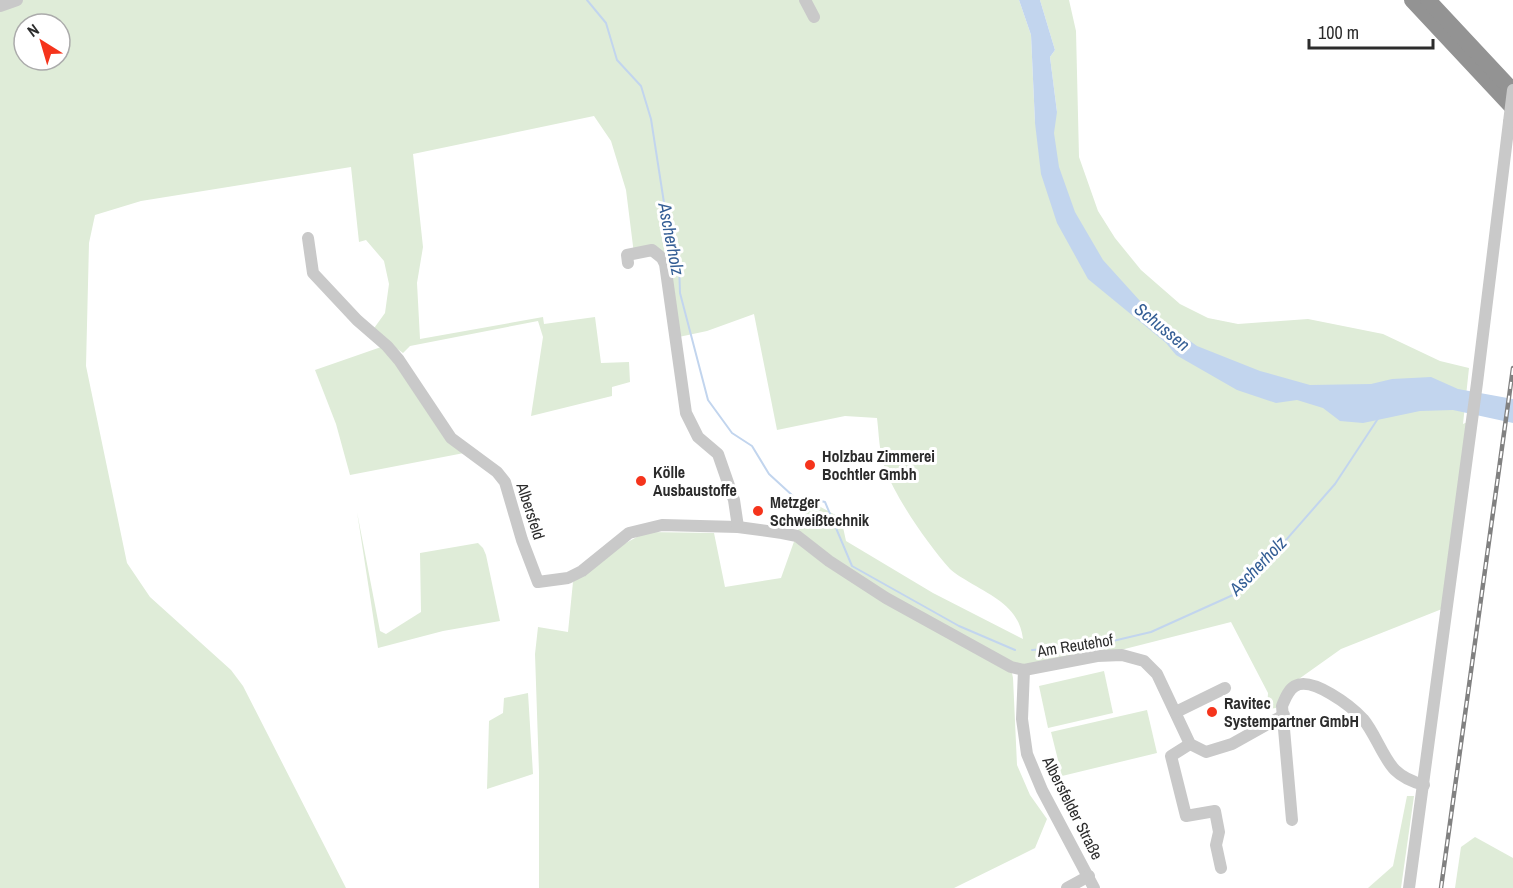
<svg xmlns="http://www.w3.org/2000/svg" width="1513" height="888" font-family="'Archivo Narrow',sans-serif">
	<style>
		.green { fill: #dfecd8; fill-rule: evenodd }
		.water { fill: #c2d5ee }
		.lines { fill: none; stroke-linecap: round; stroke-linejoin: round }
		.stream { stroke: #c2d5ee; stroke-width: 2 }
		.minor { stroke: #c9c9c9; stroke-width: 12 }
		.highway { stroke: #939393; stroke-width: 16 }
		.rail-casing { stroke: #818181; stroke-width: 4.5 }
		.rail { stroke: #fff; stroke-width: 2; stroke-dasharray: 7; stroke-linecap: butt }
		.minor-bridge { stroke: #c9c9c9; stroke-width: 12 }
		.poi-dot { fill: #f5341c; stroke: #fff; stroke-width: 2 }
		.labels { text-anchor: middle; stroke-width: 6; stroke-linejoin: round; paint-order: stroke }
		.poi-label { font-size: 16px; font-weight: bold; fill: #2c2c2c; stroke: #fff; text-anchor: start }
		.street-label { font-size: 16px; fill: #2c2c2c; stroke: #fff }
		.water-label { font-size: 18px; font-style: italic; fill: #345e95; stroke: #fff }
	</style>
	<rect width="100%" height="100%" fill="#fff"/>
	<g class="green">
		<path d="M0 0H1019L1031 35 1035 123 1057 112 1050 57 1055 50 1040 0H1069L1076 31 1079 157 1098 211 1115 238 1141 270 1180 304 1208 318 1238 324 1308 319 1383 334 1440 361 1469 368 1463 424 1472 420 1447 607 1341 649 1296 681 1276 708 1267 709 1268 693 1231 622 1097 656 1011 668 1013 678 1017 765 1030 795 1047 819 1035 848 954 888H539V772L535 654 538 627 568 632 573 582 624 544 646 532 714 533 725 587 781 578 801 522 804 498 841 518 846 541 933 593 1023 639C1019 607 994 597 969 582 963 578 955 574 950 569 929 546 895 497 885 468 879 453 879 434 877 418L845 416 777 430 754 314 707 331 674 338 662 258 634 254 626 190 611 141 594 116 413 154 423 247 417 283 420 339 543 317 544 324 595 317 601 363 629 362 630 382 612 387V396L531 416 543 337 538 321 410 346 403 353 372 331 385 313 389 284 384 261 366 240 359 242 351 167 141 201 95 215 89 243 86 366 127 563 150 597 231 670 243 686 346 888H0ZM24 24H60V60H24Z"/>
		<polygon points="384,346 464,453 350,475 336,424 315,370"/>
		<polygon points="357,512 380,631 386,634 421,612 420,553 478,543 483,548 486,555 500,621 443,631 378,648"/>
		<polygon points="1104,671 1113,713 1048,728 1039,686"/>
		<polygon points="528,693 533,774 487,789 489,721 503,713 504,698"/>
		<polygon points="1147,710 1157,753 1062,776 1051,732"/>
		<polygon points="1407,796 1414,796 1401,888 1368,888 1393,866"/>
		<polygon points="1475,837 1513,858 1513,888 1455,888 1461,847"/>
	</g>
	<polygon class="water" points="1019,0 1040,0 1055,50 1050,57 1057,112 1054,133 1059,167 1075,212 1103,260 1150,312 1197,346 1260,371 1310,385 1371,384 1392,379 1431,377 1458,389 1513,399 1513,423 1453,410 1420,411 1363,423 1340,421 1323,408 1297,400 1276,403 1237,390 1176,355 1166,343 1088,279 1057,223 1041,174 1035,123 1031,35"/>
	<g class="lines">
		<g class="stream">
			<polyline points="587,0 606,23 617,60 641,86 651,119 669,235 679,263 680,293 708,400 732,433 752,446 769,474 793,496"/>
			<polyline points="813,499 825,502 852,566 959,626 1015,650"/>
			<polyline points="1032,650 1100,644 1151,632 1233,595 1251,580 1335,484 1379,417"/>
		</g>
		<g class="minor">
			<polyline points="805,0 814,17"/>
			<polyline points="0,6 17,0"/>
			<polyline points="308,238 313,273 357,320 387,346 399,360 451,438 497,472 505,482 522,540 538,582 568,578 582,571 629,533 662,525 738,527 782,533 797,536 829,561 886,598 1011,667 1024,670 1097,656 1122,655 1144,661 1157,674 1190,744 1206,752 1232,744 1284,715"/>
			<polyline points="628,263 627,255 652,250 662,258 665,264 686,413 698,437 718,454 734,500 738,527"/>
			<polyline points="1024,670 1022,719 1027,754 1042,790 1094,888"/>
			<polyline points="1176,712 1225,688"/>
			<polyline points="1190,744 1171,756 1186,816 1215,811 1219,832 1216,845 1221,868"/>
			<path d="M1292 820 1282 706C1285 699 1288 690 1295 686 1312 676 1351 706 1363 719 1375 733 1383 758 1395 770 1403 778 1413 782 1424 785"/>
			<polyline points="1067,888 1089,876"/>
			<polyline points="1409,888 1477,383 1509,122"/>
		</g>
		<g class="highway">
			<polyline points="1412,0 1513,108"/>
			<polyline points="1428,0 1513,91"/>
		</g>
		<defs>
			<polyline id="rail" points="1441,888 1513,368"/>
		</defs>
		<use href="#rail" class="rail-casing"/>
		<use href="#rail" class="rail"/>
		<polyline class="minor-bridge" points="1509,122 1513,90"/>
	</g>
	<g class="poi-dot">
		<circle cx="810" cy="465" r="6"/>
		<circle cx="641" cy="481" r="6"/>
		<circle cx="758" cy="511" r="6"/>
		<circle cx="1212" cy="712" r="6"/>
	</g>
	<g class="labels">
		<g class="poi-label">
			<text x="822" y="462">Holzbau Zimmerei<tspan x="822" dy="18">Bochtler Gmbh</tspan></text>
			<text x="653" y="478">Kölle<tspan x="653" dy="18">Ausbaustoffe</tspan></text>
			<text x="770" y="508">Metzger<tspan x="770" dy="18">Schweißtechnik</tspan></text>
			<text x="1224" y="709">Ravitec<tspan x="1224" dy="18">Systempartner GmbH</tspan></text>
		</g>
		<g class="street-label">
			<text transform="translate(531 511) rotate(72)" y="6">Albersfeld</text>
			<text transform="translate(1075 645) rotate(-9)" y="6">Am Reutehof</text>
			<text transform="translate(1073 808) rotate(63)" y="6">Albersfelder Straße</text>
		</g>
		<g class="water-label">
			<text transform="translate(671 239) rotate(79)" y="6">Ascherholz</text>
			<text transform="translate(1162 327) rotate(39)" y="6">Schussen</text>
			<text transform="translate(1258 566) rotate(-46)" y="6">Ascherholz</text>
		</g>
	</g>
	<g transform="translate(42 42) rotate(323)"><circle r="28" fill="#ffffff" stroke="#ababab" stroke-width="1.5"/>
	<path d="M0-4.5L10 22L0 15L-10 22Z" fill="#f5341c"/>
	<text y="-9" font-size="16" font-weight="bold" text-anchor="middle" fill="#2c2c2c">N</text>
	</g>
	<path d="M1309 39v9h124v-9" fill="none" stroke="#2c2c2c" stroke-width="3"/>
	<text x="1318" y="39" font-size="18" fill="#2c2c2c" stroke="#ffffff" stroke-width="4.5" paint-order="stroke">100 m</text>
</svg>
